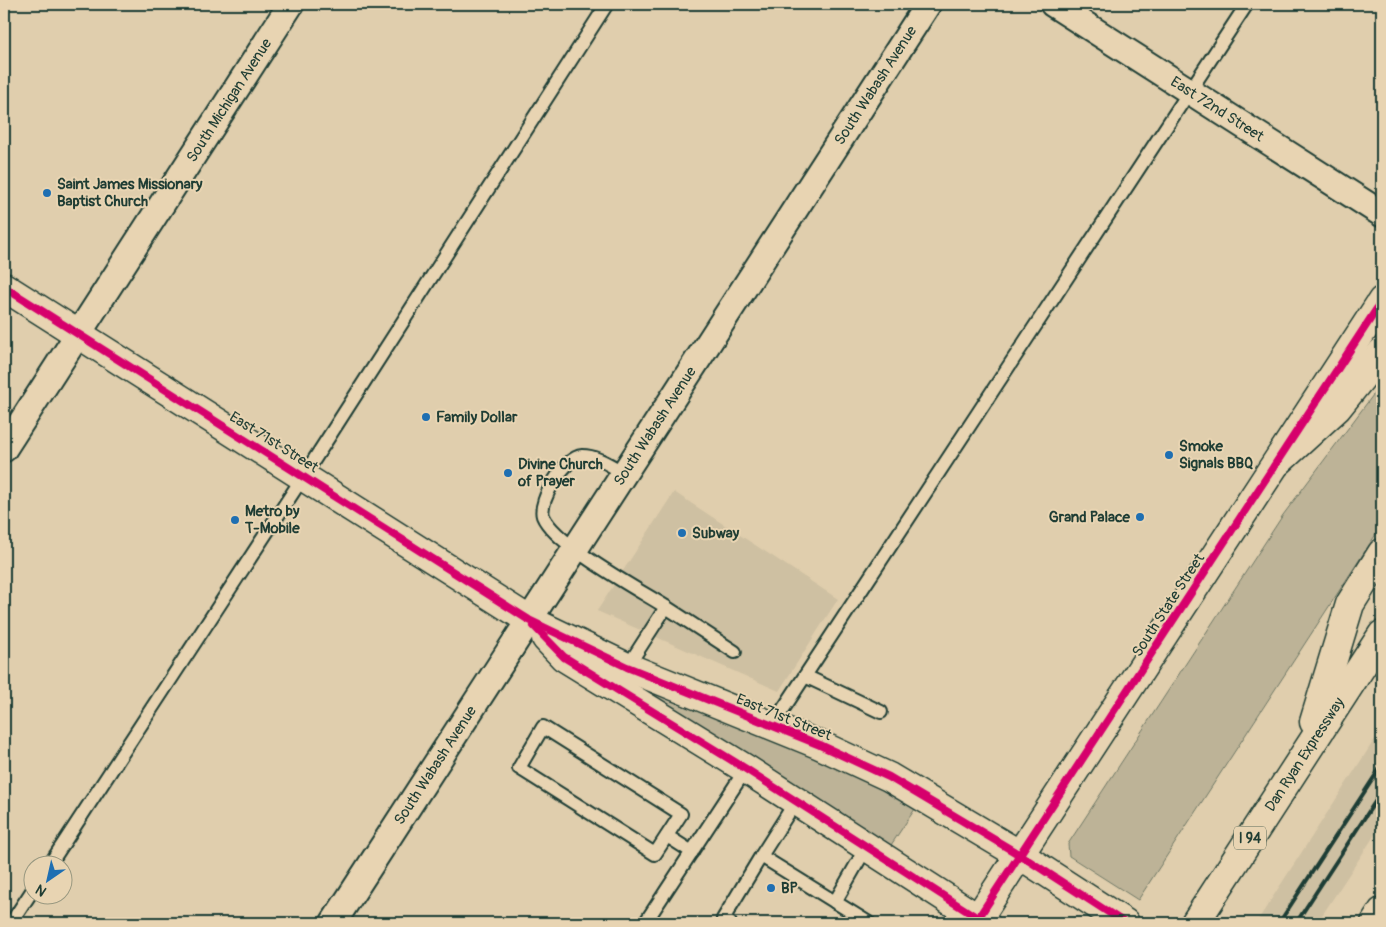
<svg xmlns="http://www.w3.org/2000/svg" width="1386" height="927" font-family="Pangolin,sans-serif">
	<style>
		.built { fill: #cec0a2 }
		.green { fill: #bdb397; stroke: #6e7866 }
		.lines { fill: none; stroke-linecap: round; stroke-linejoin: round }
		.service-casing { stroke: #1f3d34; stroke-width: 16 }
		.minor-casing { stroke: #1f3d34; stroke-width: 29 }
		.secondary-casing { stroke: #1f3d34; stroke-width: 31 }
		.motorway-casing { stroke: #1f3d34; stroke-width: 31 }
		.service { stroke: #e8d4b2; stroke-width: 12 }
		.minor { stroke: #e8d4b2; stroke-width: 25 }
		.secondary { stroke: #e8d4b2; stroke-width: 28 }
		.motorway { stroke: #e8d4b2; stroke-width: 28 }
		.rail { stroke: #1f3d34; stroke-width: 4 }
		.cycleway-casing { stroke: #e8d4b2; stroke-width: 11 }
		.cycleway { stroke: #d6006c; stroke-width: 8 }
		.poi-dot { fill: #1f6fb2; stroke: #e8d4b2; stroke-width: 2 }
		.labels { text-anchor: middle; stroke-width: 4; stroke-linejoin: round; paint-order: stroke }
		.shield { fill: #e8d4b2; stroke: #5b6a5a; stroke-width: 1 }
		.shield-label { font-size: 14px; font-weight: bold; fill: #1f3d34 }
		.street-label { font-size: 15px; fill: #1f3d34; stroke: #e8d4b2 }
		.poi-label { font-size: 15px; font-weight: bold; fill: #1f3d34; stroke: #e8d4b2; text-anchor: start }
	</style>
	<rect width="100%" height="100%" fill="#e0cead"/>
	<filter id="ink" filterUnits="userSpaceOnUse"><feTurbulence type="fractalNoise" baseFrequency=".02" numOctaves="2"/><feDisplacementMap in="SourceGraphic" scale="10" xChannelSelector="R" yChannelSelector="G"/><feConvolveMatrix kernelMatrix="1 2 1 2 8 2 1 2 1" color-interpolation-filters="sRGB"/></filter>
	<g filter="url(#ink)">
		<g class="built">
			<polygon points="674,492 838,599 779,691 597,611"/>
			<polygon points="1382,728 1382,824 1317,923 1256,923"/>
		</g>
		<g class="green">
			<polygon points="1382,383 1382,525 1138,900 1069,856 1068,844 1283,515"/>
			<polygon points="650,685 877,783 915,809 889,848 646,693"/>
		</g>
		<g class="lines">
			<defs>
				<g id="service">
					<path d="M624 473C611 466 598 456 582 456 565 457 538 501 543 516 554 544 639 590 666 607L626 669"/>
					<polyline points="666,607 735,652"/>
					<polyline points="805,676 881,712"/>
					<polyline points="772,726 1247,4"/>
					<polygon points="543,727 681,814 655,854 519,768"/>
					<polyline points="796,801 761,856 869,923"/>
					<polyline points="667,836 692,852"/>
					<polyline points="50,864 303,477 607,4"/>
					<polyline points="835,902 867,846"/>
					<polyline points="11,923 32,891"/>
					<polyline points="645,923 746,769"/>
					<polyline points="730,923 723,919 761,856"/>
				</g>
				<g id="minor">
					<path id="s1" d="M1053 4 1382 214"/>
					<path id="s2" d="M4 449 291 4"/>
					<path id="s3" d="M333 923 928 4"/>
				</g>
				<g id="secondary">
					<polyline points="4,287 529,620 627,667 820,745 889,777 1020,855 1125,923"/>
					<polyline points="546,638 564,657 746,769 985,923"/>
					<polyline points="975,923 1382,301"/>
				</g>
				<g id="motorway">
					<polyline points="1278,462 1337,408 1382,352"/>
					<polyline points="1314,722 1350,604 1382,553"/>
					<path id="s4" d="M1195 923 1382 635"/>
					<polyline points="1375,923 1382,912"/>
				</g>
			</defs>
			<use href="#service" class="service-casing"/>
			<use href="#minor" class="minor-casing"/>
			<use href="#secondary" class="secondary-casing"/>
			<use href="#motorway" class="motorway-casing"/>
			<use href="#service" class="service"/>
			<use href="#minor" class="minor"/>
			<use href="#secondary" class="secondary"/>
			<use href="#motorway" class="motorway"/>
			<g class="rail">
				<polyline points="1279,923 1382,765"/>
				<polyline points="1296,923 1382,791"/>
			</g>
			<defs>
				<g id="cycleway">
					<polyline points="4,287 529,620 627,667 820,745 889,777 1020,855 1125,923"/>
					<polyline points="534,626 564,657 746,769 984,922"/>
					<polyline points="975,923 1382,301"/>
				</g>
			</defs>
			<use href="#cycleway" class="cycleway-casing"/>
			<use href="#cycleway" class="cycleway"/>
		</g>
	</g>
	<g class="poi-dot">
		<circle cx="47" cy="193" r="5"/>
		<circle cx="426" cy="417" r="5"/>
		<circle cx="1169" cy="455" r="5"/>
		<circle cx="508" cy="473" r="5"/>
		<circle cx="1140" cy="517" r="5"/>
		<circle cx="235" cy="520" r="5"/>
		<circle cx="682" cy="533" r="5"/>
		<circle cx="771" cy="888" r="5"/>
	</g>
	<g class="labels">
		<rect class="shield" x="1234" y="826.5" width="32" height="23" rx="4"/>
		<g class="shield-label">
			<text x="1250" y="843">I 94</text>
		</g>
		<g class="street-label">
			<text dy="5" stroke="none"><textPath href="#s3" startOffset="998">South Wabash Avenue</textPath></text>
			<text dy="5" stroke="none"><textPath href="#s2" startOffset="415">South Michigan Avenue</textPath></text>
			<text dy="5" stroke="none"><textPath href="#s1" startOffset="195">East 72nd Street</textPath></text>
			<text dy="5" stroke="none"><textPath href="#s3" startOffset="592">South Wabash Avenue</textPath></text>
			<text transform="translate(274 442) rotate(32)" y="5">East 71st Street</text>
			<text transform="translate(1168 605) rotate(-57)" y="5">South State Street</text>
			<text transform="translate(784 717) rotate(22)" y="5">East 71st Street</text>
			<text dy="5" stroke="none"><textPath href="#s4" startOffset="201">Dan Ryan Expressway</textPath></text>
			<text dy="5" stroke="none"><textPath href="#s3" startOffset="188">South Wabash Avenue</textPath></text>
		</g>
		<g class="poi-label">
			<text x="57" y="189">Saint James Missionary<tspan x="57" dy="17">Baptist Church</tspan></text>
			<text x="436" y="422">Family Dollar</text>
			<text x="1179" y="451">Smoke<tspan x="1179" dy="17">Signals BBQ</tspan></text>
			<text x="518" y="469">Divine Church<tspan x="518" dy="17">of Prayer</tspan></text>
			<text x="245" y="516">Metro by<tspan x="245" dy="17">T-Mobile</tspan></text>
			<text x="1130" y="522" text-anchor="end">Grand Palace</text>
			<text x="692" y="538">Subway</text>
			<text x="781" y="893">BP</text>
		</g>
	</g>
	<rect width="1386" height="927" fill="none" stroke="#e8d4b2" stroke-width="20"/>
	<rect x="10" y="10" width="1366" height="907" fill="none" stroke="#1f3d34" stroke-width="2" filter="url(#ink)"/>
	<g transform="translate(48 880) rotate(214)"><circle r="24" fill="#e8d4b2" stroke="#989880"/>
	<path d="M0-4L9 19L0 12L-9 19Z" fill="#1f6fb2"/>
	<text y="-8" font-size="14" font-weight="bold" text-anchor="middle" fill="#1f3d34">N</text>
	</g>
</svg>
